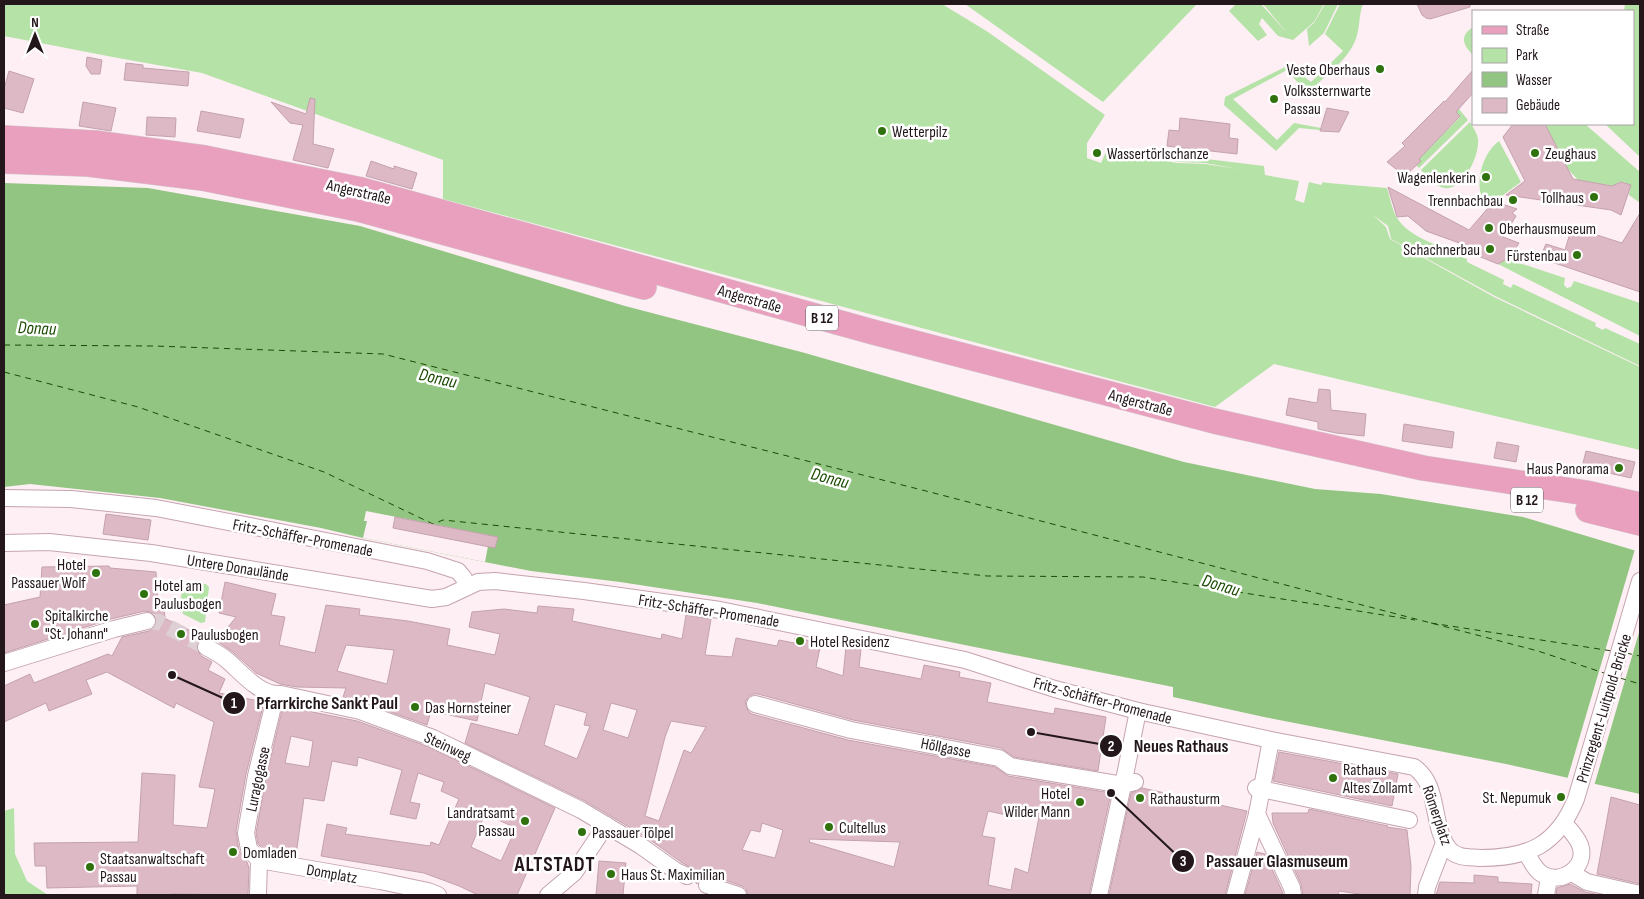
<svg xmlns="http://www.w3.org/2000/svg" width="1644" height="899" font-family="'Sofia Sans Condensed',sans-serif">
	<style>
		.green { fill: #b5e2a7 }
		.water { fill: #92c582 }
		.pier { fill: #feeff4 }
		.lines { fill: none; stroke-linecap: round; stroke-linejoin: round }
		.ferry { stroke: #1b4b03; stroke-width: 1; stroke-dasharray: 6 5; stroke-linecap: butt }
		.building { fill: #dcb9c5; stroke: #c4a2ad; fill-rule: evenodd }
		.street-tunnel { stroke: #ddcfd3; stroke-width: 16; stroke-dasharray: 16 8; stroke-linecap: butt }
		.street-casing { stroke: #c5a4af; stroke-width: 18 }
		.primary-casing { stroke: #d3d1d1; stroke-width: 26 }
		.street { stroke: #fff; stroke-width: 16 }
		.primary { stroke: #e9a0bf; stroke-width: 25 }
		.poi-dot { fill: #2f720d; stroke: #fff; stroke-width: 2 }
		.labels { text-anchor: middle; stroke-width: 5; stroke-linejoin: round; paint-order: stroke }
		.shield { fill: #fff; stroke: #655d5f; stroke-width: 1 }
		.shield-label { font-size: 15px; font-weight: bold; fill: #23171b }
		.poi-label { font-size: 16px; fill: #23171b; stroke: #fff; text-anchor: start }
		.street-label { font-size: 16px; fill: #23171b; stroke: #fff }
		.water-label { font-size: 18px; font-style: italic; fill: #1b4b03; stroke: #fff }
		.district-label { font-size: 21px; font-weight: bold; letter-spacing: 1px; fill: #23171b; stroke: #fff }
		.leader { fill: none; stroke: #23171b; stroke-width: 2 }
		.callout-dot { fill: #23171b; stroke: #fff; stroke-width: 2 }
		.mark-label { font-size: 15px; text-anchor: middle; font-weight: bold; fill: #fff }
		.callout-label { font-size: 18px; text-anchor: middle; font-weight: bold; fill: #23171b; stroke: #fff; stroke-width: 5; stroke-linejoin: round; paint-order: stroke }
	</style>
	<rect width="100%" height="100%" fill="#feeff4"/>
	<g class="green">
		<path d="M4 4H942L988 32 1105 115 1087 143V158L1101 163 1107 150 1177 163 1205 164 1238 169 1205 163 1178 162 1107 149 1108 147 1264 166 1265 175 1299 181 1295 200 1304 203 1309 182 1321 185 1323 182 1328 183 1387 188C1390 197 1392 210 1397 218 1410 238 1438 245 1459 253V256L1467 259V262L1504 280 1503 284 1511 288 1513 284 1596 323 1595 326 1603 330 1605 328 1640 344V366L1495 296 1391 239 1388 226 1373 215 1386 227 1390 239 1494 297 1640 367V450L1274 364 1215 407 443 199V160L202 73 118 58 4 36Z"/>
		<polygon points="965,4 1197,4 1103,102"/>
		<polygon points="1236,4 1261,4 1288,34 1263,4 1324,4 1314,22 1293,40 1278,36 1262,18 1259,24 1267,35 1258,41 1229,11"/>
		<polygon points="1325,4 1338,4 1324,33 1309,46 1307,29 1314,23"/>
		<path d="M1340 4H1363C1359 14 1360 25 1357 35 1352 57 1327 74 1312 89L1299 84 1287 70 1233 99 1277 140 1294 123 1321 128 1320 130 1299 128 1276 151 1224 105 1225 97 1289 65 1311 82 1343 51 1325 34Z"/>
		<polygon points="1625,4 1640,4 1640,157 1605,124 1633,124 1633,11 1624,11"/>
		<path d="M1473 27V55C1463 45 1459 36 1473 27Z"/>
		<polygon points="1459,109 1468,120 1419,168 1416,165 1420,161 1419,159 1460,117 1456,112"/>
		<path d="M1470 122C1473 127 1477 133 1478 139 1480 157 1460 198 1439 186 1432 183 1426 175 1421 170Z"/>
		<polygon points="1545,124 1585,124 1640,172 1640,203 1629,195 1630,187 1624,182 1619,182 1614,186 1578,180 1567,168"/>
		<path d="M1499 141 1521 182 1487 207C1472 189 1481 154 1499 141Z"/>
		<polygon points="1507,259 1565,278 1564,285 1567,288 1571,287 1574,281 1640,303 1640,336 1498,264"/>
		<polygon points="183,582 206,584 209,587 205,622 201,623 183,614 180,605"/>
		<polygon points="14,808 15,854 27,881 48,895 4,895 4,811"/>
	</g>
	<polygon class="water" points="4,183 148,188 360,226 625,306 805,353 1184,462 1315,489 1381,494 1523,517 1640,552 1640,794 1506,764 1264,717 1173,697 1173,687 757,603 620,582 531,571 363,538 321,528 160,498 30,484 4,487"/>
	<g class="pier">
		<polygon points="366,511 488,535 489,541 485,562 363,538 367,521 364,521"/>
		<polygon points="1635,549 1640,551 1640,629 1594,786 1567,780"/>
	</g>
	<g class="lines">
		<g class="ferry">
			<polyline points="4,345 154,346 383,354 930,492 1538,651 1604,673"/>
			<polyline points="4,372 138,407 324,472 433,524 443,520 987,576 1143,577 1415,620"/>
			<polyline points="1431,623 1612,651"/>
			<polyline points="1626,653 1640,656"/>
			<polyline points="1620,678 1640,684"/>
		</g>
	</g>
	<g class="building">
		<polygon points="1417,4 1470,4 1470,7 1430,19 1426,18 1422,15"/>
		<polygon points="87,57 102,60 100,74 91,74 86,66"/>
		<polygon points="126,63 143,65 143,68 189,72 188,86 124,80"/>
		<polygon points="1473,70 1473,93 1456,112 1460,116 1419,159 1421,161 1405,176 1387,162 1405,146 1402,143 1444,101 1445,102"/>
		<polygon points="9,71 34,79 23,113 4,108 4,89"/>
		<polygon points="310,98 315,99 313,144 334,149 328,168 293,160 303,125 290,123 271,102 306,114"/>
		<polygon points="83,102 116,108 111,131 79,126"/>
		<polygon points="1327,108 1349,112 1339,132 1320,131"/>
		<polygon points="201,111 244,119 240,138 197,131"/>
		<polygon points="147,117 176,118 175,137 146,135"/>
		<polygon points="1180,118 1230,124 1229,138 1238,139 1237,154 1167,146 1169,130 1179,131"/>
		<polygon points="1513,124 1545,124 1573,179 1612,186 1621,182 1631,185 1621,215 1611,210 1506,195 1525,181 1503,137"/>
		<polygon points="371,161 394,169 394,166 417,173 412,189 366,176"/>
		<polygon points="1388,187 1469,230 1488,208 1496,202 1517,209 1512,213 1516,216 1503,237 1519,243 1510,257 1498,264 1466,251 1462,244 1426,231 1408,216 1397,217"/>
		<polygon points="1640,213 1640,292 1540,258 1546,244 1565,250 1571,230 1574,231 1575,228 1622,243"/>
		<polygon points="1319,389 1330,390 1331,410 1366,414 1364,436 1336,433 1318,429 1318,422 1286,415 1289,398 1317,403"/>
		<polygon points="1404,424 1454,432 1452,448 1402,441"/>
		<polygon points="1497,442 1519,446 1516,462 1494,458"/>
		<polygon points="1586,451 1635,462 1631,478 1582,467"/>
		<polygon points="106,514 151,520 148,540 103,534"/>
		<polygon points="395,517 498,537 495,548 393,528"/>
		<polygon points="109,566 110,568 156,572 158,607 164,607 165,619 166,619 204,637 197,642 196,648 201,656 212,662 208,670 225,679 219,693 264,702 246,774 236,831 239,851 247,862 249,868 248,895 171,894 171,895 137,895 137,886 47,888 46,866 35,866 34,843 138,842 142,773 175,775 173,825 207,828 215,789 199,787 214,722 176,703 174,708 107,672 86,680 92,694 49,711 46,703 4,722 4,686 30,674 34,683 108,654 112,656 122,637 149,631 154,628 157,619 155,614 150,612 145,611 111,619 4,653 4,605 40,597 42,567"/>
		<path d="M225 582 276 594 271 615 285 617 279 645 315 653 326 605 360 609 359 615 408 621 450 629 447 645 495 655 500 634 469 627 472 612 504 609 537 613 538 606 574 609 572 621 661 639 662 634 682 639 686 615 711 619 705 655 732 657 736 638 777 646 779 640 794 643 795 638 821 643 816 667 843 676 846 647 861 649 859 667 921 679 924 665 960 672 959 677 991 683 987 702 1054 714 1055 708 1106 717 1098 771 1014 757 1001 748 853 720 758 694H753L748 697 745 702 748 711 752 714 848 740 995 767 1008 776 1111 793 1089 895H748L746 889 742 886 710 875H705L701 877 697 884 695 882 697 876 695 870 681 862 646 837 585 801 465 743 471 723 518 735 530 697 485 683 477 721 431 711 427 725 363 702 343 697 346 688 297 687 280 684 256 673 233 652 217 641 236 617 219 613ZM346 645 394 650 387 684 337 671ZM611 703 637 710 628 738 603 730ZM555 704 587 713 584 725 590 726 577 759 544 745ZM671 721 706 727 691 753 684 750 659 821 645 816 665 737ZM988 811 1011 816 1012 811 1039 817 1028 873 1015 868 1011 890 988 885 995 838 982 836ZM762 823 783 830 775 858 742 850 751 830 760 832ZM810 839 900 842 894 867 809 842Z"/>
		<path d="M283 706 357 721 429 747 555 808 517 895H478L459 886 424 873 321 856 327 824 347 828 345 834 430 846 431 842 439 845 459 799 441 791 444 782 418 773 410 802 420 804 416 819 390 814 402 770 358 757 357 766 332 761 324 801 304 798 296 855 262 848 258 844 256 833 266 778ZM291 736 313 741 309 767 285 763ZM485 814 516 828 501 861 471 847Z"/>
		<polygon points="1279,752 1398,774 1392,806 1273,781"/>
		<polygon points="1142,788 1247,811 1225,895 1109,895 1131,793"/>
		<polygon points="1611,797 1640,805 1640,884 1597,874"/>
		<polygon points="1309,809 1388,826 1387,827 1407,830 1411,866 1410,895 1366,895 1339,891 1338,895 1303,895 1301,884 1273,823 1272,813 1308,813"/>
		<polygon points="1257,852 1265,854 1282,891 1283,895 1245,895"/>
		<polygon points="599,861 626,863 623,895 596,895"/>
		<polygon points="1474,875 1498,877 1498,882 1532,884 1531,895 1436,895 1440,882 1474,883"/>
		<polygon points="1570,884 1585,892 1600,895 1556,895 1557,888"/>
	</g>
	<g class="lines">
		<polyline class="street-tunnel" points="147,621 159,622 206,647"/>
		<defs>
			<g id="street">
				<polyline points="4,498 71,499 156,508 260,528 427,561 458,571 463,577 468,586"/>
				<path d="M4 543 49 542 151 553 432 599 446 597 478 582 495 581 584 591 720 610 965 660 1055 689 1138 711 1271 740 1414 767C1441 786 1430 825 1449 849 1456 858 1469 857 1480 858 1529 858 1557 845 1576 799L1640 581"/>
				<path d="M206 647C214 651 221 655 227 660 242 673 260 696 281 694L360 711 433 738 581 810 641 846 676 871 687 876"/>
				<polyline points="4,663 114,629 147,621"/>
				<polyline points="755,704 851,730 999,758 1010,766 1123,785 1135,782"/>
				<polyline points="1256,788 1409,820"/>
				<polyline points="1257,814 1292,888 1293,895"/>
				<path d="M1526 852C1530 859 1535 870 1542 874 1561 886 1588 867 1580 845 1577 837 1570 830 1564 823"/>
				<polyline points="259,860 380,881 428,891 438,895"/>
				<polyline points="259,860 249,849 246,833 256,776 276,694"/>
				<polyline points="1572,873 1587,882 1640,894"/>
				<polyline points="707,885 738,895"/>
				<polyline points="258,895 259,860"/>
				<polyline points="548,895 574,873 606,825"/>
				<polyline points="1099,895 1123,785 1138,711"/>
				<polyline points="1235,895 1257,814 1271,740"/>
				<polyline points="1426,895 1427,887 1444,843"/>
				<polyline points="1546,895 1549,878"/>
			</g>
			<g id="primary">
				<polyline points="4,138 95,143 205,158 362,190 873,332 1214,421 1423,468 1586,493 1640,505"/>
				<polyline points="4,161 88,164 202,178 358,209 644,287"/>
				<polyline points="1588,510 1640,523"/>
			</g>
		</defs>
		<use href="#street" class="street-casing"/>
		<use href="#primary" class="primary-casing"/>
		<use href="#street" class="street"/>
		<use href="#primary" class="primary"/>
	</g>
	<g class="poi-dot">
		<circle cx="1380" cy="69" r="5"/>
		<circle cx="1274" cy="99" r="5"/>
		<circle cx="882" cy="131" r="5"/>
		<circle cx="1097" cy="153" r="5"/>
		<circle cx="1535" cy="153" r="5"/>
		<circle cx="1486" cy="177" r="5"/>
		<circle cx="1594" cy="197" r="5"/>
		<circle cx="1513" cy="200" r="5"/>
		<circle cx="1489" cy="228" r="5"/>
		<circle cx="1490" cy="249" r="5"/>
		<circle cx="1577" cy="255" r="5"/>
		<circle cx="1619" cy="468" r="5"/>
		<circle cx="96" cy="573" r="5"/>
		<circle cx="144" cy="594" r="5"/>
		<circle cx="35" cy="624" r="5"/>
		<circle cx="181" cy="634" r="5"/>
		<circle cx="800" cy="641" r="5"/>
		<circle cx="415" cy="707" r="5"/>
		<circle cx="1333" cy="778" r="5"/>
		<circle cx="1561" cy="797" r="5"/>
		<circle cx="1140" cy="798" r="5"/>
		<circle cx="1080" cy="802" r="5"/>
		<circle cx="525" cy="821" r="5"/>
		<circle cx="829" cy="827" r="5"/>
		<circle cx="582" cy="832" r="5"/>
		<circle cx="233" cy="852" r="5"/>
		<circle cx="90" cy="867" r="5"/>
		<circle cx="611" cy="874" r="5"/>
	</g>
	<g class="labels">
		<g class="shield">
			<rect x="806" y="305.5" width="32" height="25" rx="4"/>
			<rect x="1511" y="487.5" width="32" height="25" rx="4"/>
		</g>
		<g class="shield-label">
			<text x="822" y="323">B 12</text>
			<text x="1527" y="505">B 12</text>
		</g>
		<g class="poi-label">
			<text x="1370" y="75" text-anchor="end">Veste Oberhaus</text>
			<text x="1284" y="96">Volkssternwarte<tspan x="1284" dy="18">Passau</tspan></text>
			<text x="892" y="137">Wetterpilz</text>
			<text x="1107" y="159">Wassertörlschanze</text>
			<text x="1545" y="159">Zeughaus</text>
			<text x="1476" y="183" text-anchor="end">Wagenlenkerin</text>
			<text x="1584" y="203" text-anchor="end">Tollhaus</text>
			<text x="1503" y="206" text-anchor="end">Trennbachbau</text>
			<text x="1499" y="234">Oberhausmuseum</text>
			<text x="1480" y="255" text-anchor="end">Schachnerbau</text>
			<text x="1567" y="261" text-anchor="end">Fürstenbau</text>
			<text x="1609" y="474" text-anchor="end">Haus Panorama</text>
			<text x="86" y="570" text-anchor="end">Hotel<tspan x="86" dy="18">Passauer Wolf</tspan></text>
			<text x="154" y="591">Hotel am<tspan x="154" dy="18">Paulusbogen</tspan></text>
			<text x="45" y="621">Spitalkirche<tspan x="45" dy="18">"St. Johann"</tspan></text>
			<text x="191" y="640">Paulusbogen</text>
			<text x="810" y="647">Hotel Residenz</text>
			<text x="425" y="713">Das Hornsteiner</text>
			<text x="1343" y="775">Rathaus<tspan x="1343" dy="18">Altes Zollamt</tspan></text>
			<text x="1070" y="799" text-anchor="end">Hotel<tspan x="1070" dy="18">Wilder Mann</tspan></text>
			<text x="1551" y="803" text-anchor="end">St. Nepumuk</text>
			<text x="1150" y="804">Rathausturm</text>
			<text x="515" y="818" text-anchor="end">Landratsamt<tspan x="515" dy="18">Passau</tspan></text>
			<text x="839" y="833">Cultellus</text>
			<text x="592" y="838">Passauer Tölpel</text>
			<text x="243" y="858">Domladen</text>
			<text x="100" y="864">Staatsanwaltschaft<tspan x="100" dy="18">Passau</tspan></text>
			<text x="621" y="880">Haus St. Maximilian</text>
		</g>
		<g class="street-label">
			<text transform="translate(359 191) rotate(13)" y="6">Angerstraße</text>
			<text transform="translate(750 298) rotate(16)" y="6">Angerstraße</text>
			<text transform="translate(1141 402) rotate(15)" y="6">Angerstraße</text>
			<text transform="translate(303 537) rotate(11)" y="6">Fritz-Schäffer-Promenade</text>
			<text transform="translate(238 567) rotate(9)" y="6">Untere Donaulände</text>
			<text transform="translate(709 610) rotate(9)" y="6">Fritz-Schäffer-Promenade</text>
			<text transform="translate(1103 700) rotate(15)" y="6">Fritz-Schäffer-Promenade</text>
			<text transform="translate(1603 708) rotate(-73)" y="6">Prinzregent-Luitpold-Brücke</text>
			<text transform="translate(448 746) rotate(25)" y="6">Steinweg</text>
			<text transform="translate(946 747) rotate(11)" y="6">Höllgasse</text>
			<text transform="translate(257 779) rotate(-78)" y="6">Luragogasse</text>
			<text transform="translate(1438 815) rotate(71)" y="6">Römerplatz</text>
			<text transform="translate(332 873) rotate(10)" y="6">Domplatz</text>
		</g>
		<g class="water-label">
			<text transform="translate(37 328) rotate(3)" y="6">Donau</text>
			<text transform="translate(438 378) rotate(13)" y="6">Donau</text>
			<text transform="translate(830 478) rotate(15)" y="6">Donau</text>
			<text transform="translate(1221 585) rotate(17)" y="6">Donau</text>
		</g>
		<g class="district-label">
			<text x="555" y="871">ALTSTADT</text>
		</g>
	</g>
	<path class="leader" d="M172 675L234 703M1031 732L1111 746M1111 793L1183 861"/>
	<g class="callout-dot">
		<circle cx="172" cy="675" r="5"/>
		<circle cx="1031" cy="732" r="5"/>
		<circle cx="1111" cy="793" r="5"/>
		<circle cx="234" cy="703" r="12"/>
		<circle cx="1111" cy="746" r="12"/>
		<circle cx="1183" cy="861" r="12"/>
	</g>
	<g class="mark-label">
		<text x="234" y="708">1</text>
		<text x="1111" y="751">2</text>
		<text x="1183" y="866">3</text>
	</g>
	<g class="callout-label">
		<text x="327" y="709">Pfarrkirche Sankt Paul</text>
		<text x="1181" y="752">Neues Rathaus</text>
		<text x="1277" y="867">Passauer Glasmuseum</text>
	</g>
	<rect width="1644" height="899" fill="none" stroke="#23171b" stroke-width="10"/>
	<rect x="1472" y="10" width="162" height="115" fill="#ffffff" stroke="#a7a2a4"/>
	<rect x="1482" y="26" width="25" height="8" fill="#e9a0bf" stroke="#a7a2a4"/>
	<text x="1516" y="35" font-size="15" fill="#23171b">Straße</text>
	<rect x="1482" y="48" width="25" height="15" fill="#b5e2a7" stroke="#a7a2a4"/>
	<text x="1516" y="60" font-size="15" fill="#23171b">Park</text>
	<rect x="1482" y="72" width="25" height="15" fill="#92c582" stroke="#a7a2a4"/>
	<text x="1516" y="85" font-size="15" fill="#23171b">Wasser</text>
	<rect x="1482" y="98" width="25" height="15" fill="#dcb9c5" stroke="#a7a2a4"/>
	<text x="1516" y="110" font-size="15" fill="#23171b">Gebäude</text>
	<g transform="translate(35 35)" stroke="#ffffff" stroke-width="4" paint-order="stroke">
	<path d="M0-4L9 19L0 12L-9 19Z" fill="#23171b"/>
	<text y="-8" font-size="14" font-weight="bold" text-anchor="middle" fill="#23171b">N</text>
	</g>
</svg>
